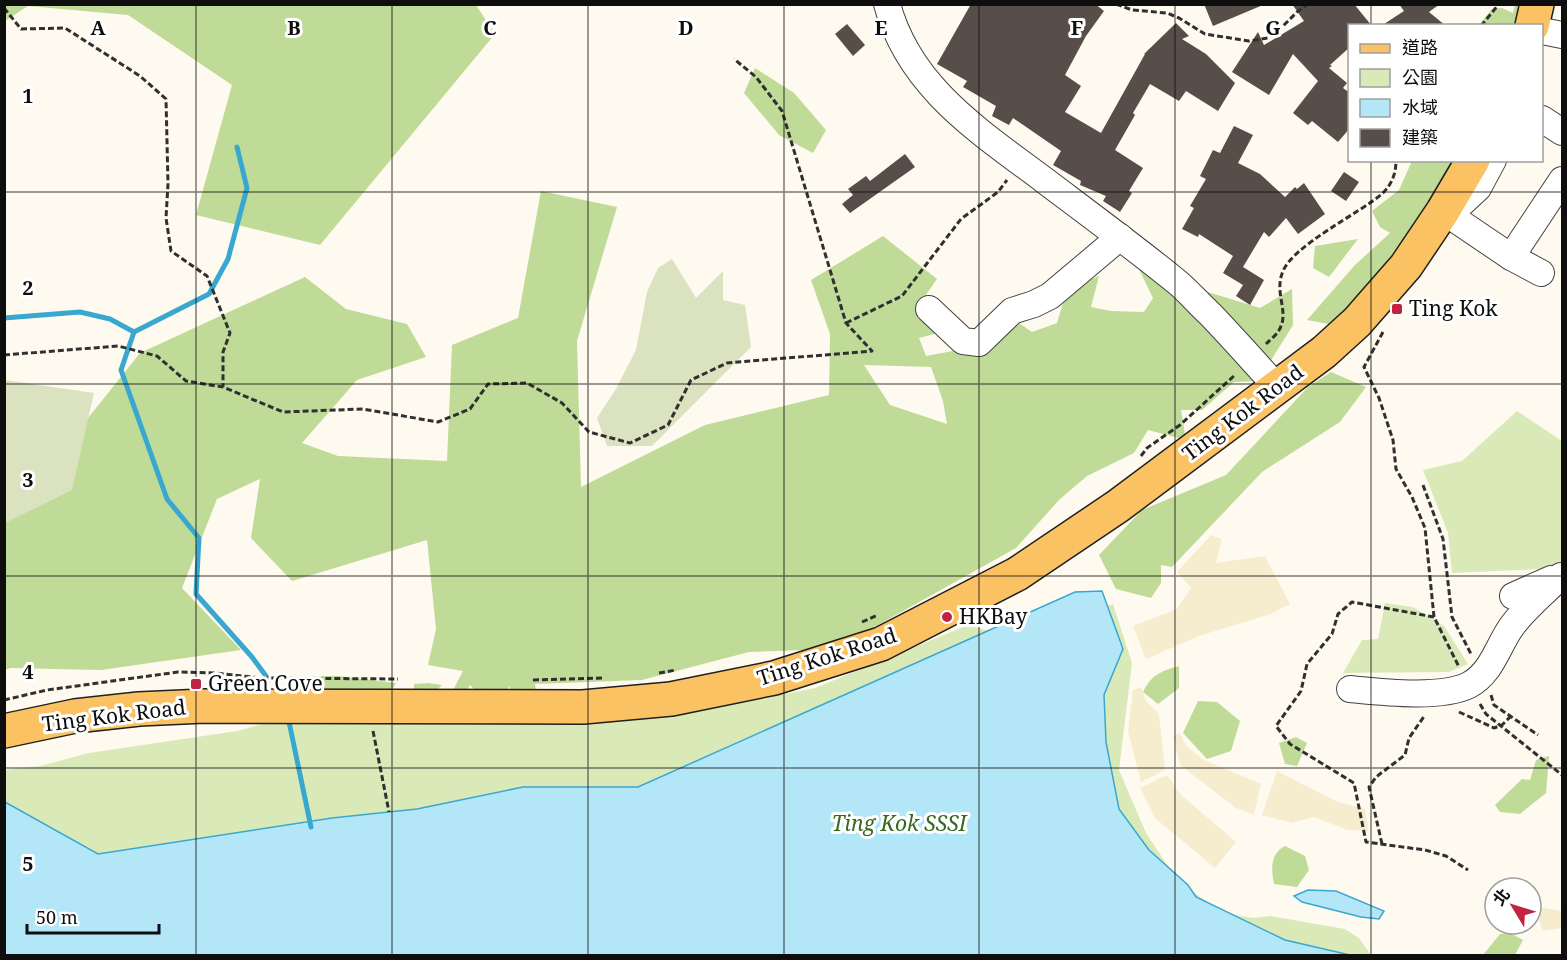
<svg xmlns="http://www.w3.org/2000/svg" width="1567" height="960" font-family="'Noto Serif','Noto Sans TC',serif">
	<style>
		.farmland { fill: #f6edcf }
		.green { fill: #d9eab8 }
		.forest { fill: #bfdb97; fill-rule: evenodd }
		.cemetery { fill: #dbe2c0 }
		.water { fill: #b3e7f7; stroke: #39a8d0; stroke-width: 1.5 }
		.lines { fill: none; stroke-linecap: round; stroke-linejoin: round }
		.stream { stroke: #39a8d0; stroke-width: 5 }
		.building { fill: #574e4a }
		.minor-casing { stroke: #414141; stroke-width: 28 }
		.major-casing { stroke: #1f1f1f; stroke-width: 36 }
		.path { stroke: #303030; stroke-width: 3; stroke-dasharray: 6 3; stroke-linecap: butt }
		.minor { stroke: #fff; stroke-width: 26 }
		.major { stroke: #fbc264; stroke-width: 33 }
		.grid { fill: none; stroke: #0e0e0e; stroke-width: 1.5; stroke-opacity: 0.55 }
		.poi-dot { fill: #c12340; stroke: #fff; stroke-width: 2 }
		.labels { text-anchor: middle; stroke-width: 6; stroke-linejoin: round; paint-order: stroke }
		.poi-label { font-size: 21px; fill: #0e0e0e; stroke: #fff; text-anchor: start }
		.street-label { font-size: 21px; fill: #0e0e0e; stroke: #fff }
		.park-label { font-size: 21px; font-style: italic; fill: #36681d; stroke: #fff }
		.grid-label { font-size: 20px; text-anchor: middle; font-weight: bold; fill: #0e0e0e; stroke: #fff; stroke-width: 6; stroke-linejoin: round; paint-order: stroke }
	</style>
	<rect width="100%" height="100%" fill="#fffaf0"/>
	<g class="farmland">
		<polygon points="1211,535 1222,539 1216,563 1265,556 1290,604 1271,614 1202,635 1146,659 1133,626 1177,609 1191,588 1177,572"/>
		<polygon points="1141,687 1146,701 1159,714 1165,770 1141,782 1128,731 1133,690"/>
		<polygon points="1180,733 1186,746 1204,760 1261,784 1254,815 1236,808 1180,765 1173,736"/>
		<polygon points="1277,771 1338,802 1365,809 1369,831 1347,830 1314,817 1292,823 1262,815"/>
		<polygon points="1167,775 1181,795 1236,842 1215,868 1155,818 1140,788"/>
		<polygon points="1533,906 1562,911 1562,928 1543,931"/>
	</g>
	<g class="green">
		<polygon points="1517,411 1562,441 1562,568 1452,573 1448,533 1423,470 1462,461"/>
		<polygon points="1385,603 1413,607 1444,626 1468,664 1449,672 1343,673 1362,640 1378,639"/>
		<polygon points="1113,604 1132,663 1119,770 1146,833 1177,880 1210,904 1229,914 1253,918 1270,916 1345,929 1359,938 1371,955 5,955 4,770 40,766 89,753 237,731 276,720 572,718 703,710 815,688 968,625 1007,636 1097,610"/>
	</g>
	<g class="forest">
		<polygon points="5,4 476,5 495,34 320,245 196,215 232,85 128,15 28,6 5,21"/>
		<polygon points="1515,5 1529,5 1524,25 1478,26 1492,9 1502,8 1513,13"/>
		<polygon points="755,68 794,93 826,130 813,153 779,135 744,93"/>
		<polygon points="1412,161 1463,161 1437,207 1340,326 1307,320 1355,265 1390,233 1380,227 1372,211 1399,190"/>
		<path d="M541 191 617 207 577 341 581 487 705 425 829 395 830 334 811 280 883 236 937 279 921 302 955 314 946 331 919 338 926 356 1000 342 1019 323 1032 332 1057 323 1067 290 1099 276 1091 307 1111 311 1144 312 1153 298 1134 259 1198 289 1260 308 1292 289 1293 325 1258 381 1234 382 1202 410H1181L1186 440 1148 430 1134 453 1087 476 1059 500 1016 548 835 649 749 652 642 680 535 684 537 699 514 698 509 686 504 699 481 697 470 685 462 700 450 696 463 671 428 665 436 629 427 540 292 581 251 538 260 479 217 499 182 588 241 650 101 670 10 668 5 670V483L40 478 140 353 305 277 346 309 407 324 426 357 357 380 302 443 338 456 447 461 452 345 518 318ZM864 365 931 367 943 401 947 424 890 405Z"/>
		<polygon points="1358,239 1329,277 1313,268 1315,246"/>
		<polygon points="1331,372 1366,387 1340,422 1262,472 1172,567 1161,565 1161,583 1151,598 1116,589 1099,555 1142,510 1226,475 1308,387"/>
		<path d="M1179 666V688L1158 704 1143 692C1151 675 1161 671 1179 666Z"/>
		<polygon points="305,676 338,676 396,683 387,699 300,690"/>
		<polygon points="428,683 442,685 431,696 414,695 414,684"/>
		<polygon points="1198,701 1217,702 1240,721 1231,751 1207,759 1183,733"/>
		<polygon points="1296,737 1307,743 1297,766 1285,764 1279,743"/>
		<polygon points="1549,756 1546,793 1520,814 1500,812 1495,805 1522,779 1530,780 1536,760"/>
		<path d="M1285 846 1305 856 1309 870 1297 887 1274 884C1271 869 1270 854 1285 846Z"/>
		<polygon points="1510,933 1523,940 1515,955 1483,955 1500,934"/>
	</g>
	<g class="cemetery">
		<polygon points="672,259 696,298 723,271 723,300 745,305 751,347 652,446 607,446 597,418 616,389 636,350 647,292 658,268"/>
		<polygon points="5,380 94,393 72,490 5,523"/>
	</g>
	<g class="water">
		<polygon points="1102,591 1123,649 1104,695 1106,742 1119,809 1149,850 1188,885 1196,897 1285,940 1350,955 5,955 5,802 98,854 332,818 417,809 523,787 638,787 1075,592"/>
		<polygon points="1308,890 1336,891 1384,911 1379,919 1361,917 1302,902 1294,896"/>
	</g>
	<g class="lines">
		<g class="stream">
			<polyline points="4,318 80,312 110,319 134,332 121,370 167,499 199,538 196,594 252,657 266,676"/>
			<polyline points="134,332 209,294 228,259 247,188 237,147"/>
			<polyline points="288,717 311,827"/>
		</g>
	</g>
	<g class="building">
		<polygon points="971,4 1095,4 1104,11 1086,36 1065,75 1081,86 1065,112 1101,133 1145,54 1144,54 1176,23 1189,36 1182,39 1206,54 1235,83 1218,111 1186,91 1179,101 1150,84 1133,113 1135,115 1115,150 1143,168 1129,191 1132,193 1120,212 1103,201 1106,196 1080,185 1081,181 1053,165 1061,151 1013,118 1009,125 992,116 996,106 963,87 967,81 937,64"/>
		<polygon points="1204,4 1263,4 1263,5 1213,26"/>
		<polygon points="1292,4 1354,4 1372,26 1350,26 1350,47 1330,65 1332,66 1329,68 1347,83 1343,88 1350,93 1350,128 1338,142 1312,121 1308,125 1293,113 1318,81 1293,54 1269,95 1232,72 1258,32 1264,45 1304,21"/>
		<polygon points="1399,4 1440,4 1429,12 1446,26 1381,26 1404,11"/>
		<polygon points="847,24 865,45 853,56 835,34"/>
		<polygon points="1234,126 1253,135 1238,163 1260,174 1285,197 1295,187 1297,189 1304,183 1325,214 1298,234 1286,218 1269,237 1264,232 1243,267 1264,280 1250,305 1236,296 1243,285 1223,273 1233,256 1199,234 1198,237 1182,229 1194,208 1190,206 1206,179 1200,176 1213,150 1220,153"/>
		<polygon points="905,154 915,167 850,213 842,204 853,195 848,189 866,176 870,181"/>
		<polygon points="1344,172 1359,182 1346,201 1331,191"/>
	</g>
	<g class="lines">
		<defs>
			<g id="minor">
				<path d="M887 4C909 87 979 131 1044 180 1089 214 1134 247 1177 282 1189 292 1199 304 1210 314 1233 338 1255 363 1278 388"/>
				<polyline points="1542,31 1562,35"/>
				<polyline points="1542,119 1562,132"/>
				<polyline points="1443,211 1511,257 1541,273"/>
				<polyline points="1449,215 1478,188 1493,160"/>
				<polyline points="1511,257 1562,180"/>
				<polyline points="929,309 963,341 979,343 1012,311 1034,304 1050,296 1120,237"/>
				<polyline points="1513,596 1551,579"/>
				<path d="M1350 689C1381 692 1441 699 1469 685 1492 673 1498 645 1512 626 1525 608 1545 592 1561 576"/>
			</g>
			<g id="major">
				<polyline points="1532,26 1537,4"/>
				<polyline points="4,731 75,716 139,709 204,706 583,707 671,699 774,678 881,644 1017,574 1118,506 1324,352 1357,322 1406,266 1443,211 1473,160"/>
			</g>
		</defs>
		<use href="#minor" class="minor-casing"/>
		<use href="#major" class="major-casing"/>
		<g class="path">
			<polyline points="1116,4 1132,10 1167,13 1179,18 1205,34 1249,41 1268,38 1276,33 1297,12 1308,4"/>
			<polyline points="4,8 21,29 65,28 140,76 166,99 168,184 166,218 171,251 207,276 230,333 223,352 223,387"/>
			<polyline points="1481,26 1499,4"/>
			<polyline points="846,323 902,296 961,219 998,192 1007,180"/>
			<polyline points="1383,332 1364,367 1379,398 1393,440 1396,469 1412,497 1425,528 1434,617 1459,667"/>
			<path d="M1266 344C1271 339 1279 333 1281 326 1288 310 1274 292 1283 271 1294 245 1358 214 1382 194 1392 184 1396 174 1396 160"/>
			<polyline points="4,355 118,346 157,356 186,381 223,387 283,412 363,409 438,422 470,409 488,384 527,383 562,403 589,432 630,443 668,425 691,380 727,363 872,351 846,323 782,111 756,77 734,59"/>
			<polyline points="1141,456 1147,448 1180,425 1236,374"/>
			<polyline points="1423,485 1443,539 1452,617 1471,654"/>
			<polyline points="1434,617 1352,602 1338,614 1332,634 1307,664 1301,691 1276,726 1290,744 1354,783 1366,842 1425,850 1446,856 1468,870"/>
			<polyline points="862,622 878,615"/>
			<polyline points="659,673 676,670"/>
			<polyline points="533,680 605,678"/>
			<polyline points="1491,695 1494,705 1538,735"/>
			<polyline points="4,700 47,690 178,672 215,673 261,678 398,679"/>
			<polyline points="1480,704 1486,714 1562,775"/>
			<polyline points="1459,712 1494,728 1502,725 1510,717"/>
			<polyline points="373,731 389,812"/>
			<polyline points="1382,844 1369,787 1376,777 1405,755 1409,738 1425,715"/>
		</g>
		<use href="#minor" class="minor"/>
		<use href="#major" class="major"/>
	</g>
	<path class="grid" d="M196 4V956M392 4V956M588 4V956M784 4V956M979 4V956M1175 4V956M1371 4V26M1371 160V956M4 192H1562M4 384H1562M4 576H1562M4 768H1562"/>
	<g class="poi-dot">
		<rect x="1391" y="303" width="12" height="12" rx="3"/>
		<circle cx="947" cy="617" r="6"/>
		<rect x="190" y="678" width="12" height="12" rx="3"/>
	</g>
	<g class="labels">
		<g class="poi-label">
			<text x="1409" y="316">Ting Kok</text>
			<text x="959" y="624">HKBay</text>
			<text x="208" y="691">Green Cove</text>
		</g>
		<g class="street-label">
			<text transform="translate(1243 413) rotate(-37)" y="7">Ting Kok Road</text>
			<text transform="translate(827 657) rotate(-18)" y="7">Ting Kok Road</text>
			<text transform="translate(114 716) rotate(-7)" y="7">Ting Kok Road</text>
		</g>
		<g class="park-label">
			<text x="899" y="831">Ting Kok SSSI</text>
		</g>
	</g>
	<g class="grid-label">
		<text x="98" y="35">A</text>
		<text x="294" y="35">B</text>
		<text x="490" y="35">C</text>
		<text x="686" y="35">D</text>
		<text x="881" y="35">E</text>
		<text x="1077" y="35">F</text>
		<text x="1273" y="35">G</text>
		<text x="28" y="103">1</text>
		<text x="28" y="295">2</text>
		<text x="28" y="487">3</text>
		<text x="28" y="679">4</text>
		<text x="28" y="871">5</text>
	</g>
	<rect width="1567" height="960" fill="none" stroke="#0e0e0e" stroke-width="12"/>
	<rect x="1348" y="24" width="195" height="138" fill="#ffffff" stroke="#9f9f9f" stroke-width="1.5"/>
	<rect x="1360" y="44" width="30" height="9" fill="#fbc264" stroke="#9f9f9f" stroke-width="1.5"/>
	<text x="1402" y="54" font-size="18" fill="#0e0e0e">道路</text>
	<rect x="1360" y="69" width="30" height="18" fill="#d9eab8" stroke="#9f9f9f" stroke-width="1.5"/>
	<text x="1402" y="84" font-size="18" fill="#0e0e0e">公園</text>
	<rect x="1360" y="99" width="30" height="18" fill="#b3e7f7" stroke="#9f9f9f" stroke-width="1.5"/>
	<text x="1402" y="114" font-size="18" fill="#0e0e0e">水域</text>
	<rect x="1360" y="129" width="30" height="18" fill="#574e4a" stroke="#9f9f9f" stroke-width="1.5"/>
	<text x="1402" y="144" font-size="18" fill="#0e0e0e">建築</text>
	<g transform="translate(1513 906) rotate(308)"><circle r="28" fill="#ffffff" stroke="#9f9f9f" stroke-width="1.5"/>
	<path d="M0-4.5L10 22L0 15L-10 22Z" fill="#c12340"/>
	<text y="-9" font-size="16" font-weight="bold" text-anchor="middle" fill="#0e0e0e">北</text>
	</g>
	<path d="M27 924v9h132v-9" fill="none" stroke="#0e0e0e" stroke-width="3"/>
	<text x="36" y="924" font-size="18" fill="#0e0e0e" stroke="#ffffff" stroke-width="4.5" paint-order="stroke">50 m</text>
</svg>
